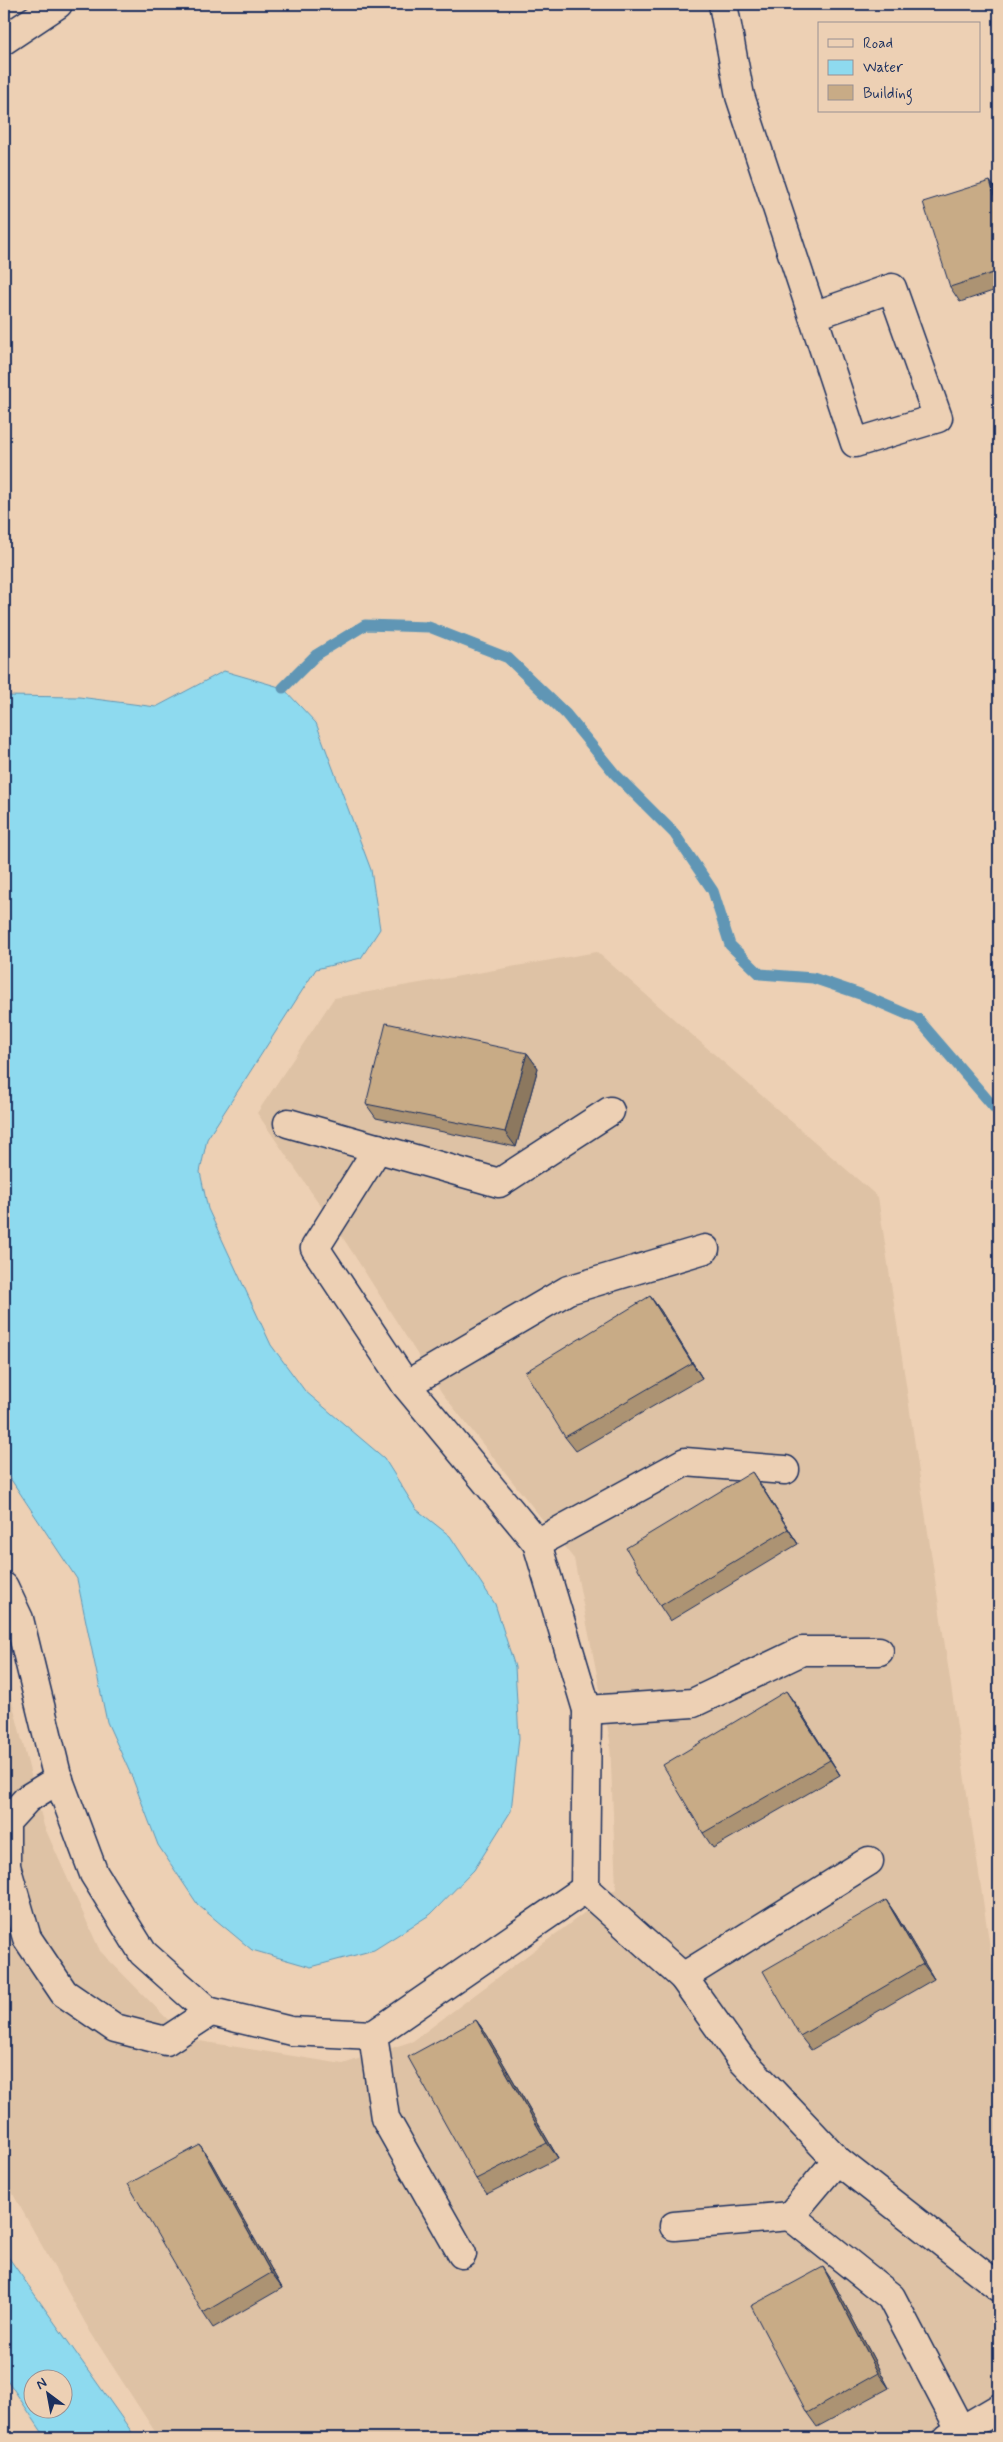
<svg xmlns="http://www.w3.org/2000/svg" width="1003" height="2442" font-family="Mynerve,sans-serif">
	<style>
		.built { fill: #dec2a5 }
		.water { fill: #8edaef; stroke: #6096b5; fill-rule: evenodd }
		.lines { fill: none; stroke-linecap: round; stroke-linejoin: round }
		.stream { stroke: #6096b5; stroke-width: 11 }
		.minor-casing { stroke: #1b2f5e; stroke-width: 31 }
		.minor { stroke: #edd0b4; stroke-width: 28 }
		.wall { fill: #ac9373; stroke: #1b2f5e }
		.shaded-wall { fill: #8c785e; stroke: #1b2f5e }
		.building { fill: #c8ab86; stroke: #1b2f5e }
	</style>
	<rect width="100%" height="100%" fill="#edd0b4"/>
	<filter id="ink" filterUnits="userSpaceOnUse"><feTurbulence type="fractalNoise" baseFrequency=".02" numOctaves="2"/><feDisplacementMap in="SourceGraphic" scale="10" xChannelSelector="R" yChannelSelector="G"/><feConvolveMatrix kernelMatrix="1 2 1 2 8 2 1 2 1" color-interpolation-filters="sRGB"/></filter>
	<g filter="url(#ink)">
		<polygon class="built" points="597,952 878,1197 999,2008 999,2438 159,2438 91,2333 4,2178 4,1670 44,1826 100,1951 187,2039 343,2064 413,2041 616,1889 610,1740 574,1559 442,1393 347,1244 257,1113 334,998"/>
		<g class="water">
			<polygon points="224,671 283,688 316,723 371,870 380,929 361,958 316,969 207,1139 200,1172 208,1209 271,1345 305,1391 384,1458 416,1509 450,1536 495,1604 515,1667 519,1738 511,1811 474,1870 431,1914 374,1950 311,1967 252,1950 198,1905 158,1845 132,1777 107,1722 77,1579 4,1469 4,696 79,697 156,707"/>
			<path d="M4 2251 136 2438H46L4 2375ZM32 2380H62V2410H32Z"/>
		</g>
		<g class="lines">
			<polyline class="stream" points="283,688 316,655 365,625 429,627 508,658 566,714 615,774 674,833 713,891 730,945 760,974 813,978 860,994 918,1019 999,1113"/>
			<defs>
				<g id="minor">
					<polyline points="723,4 740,96 855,443 938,418 892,288 813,316"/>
					<polyline points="4,40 58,4"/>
					<polyline points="288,1123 499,1183 610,1111"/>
					<polyline points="378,1148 315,1248 406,1385 537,1543 587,1710 585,1889 683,1977 742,2060 837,2160 999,2287"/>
					<polyline points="406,1385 568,1290 705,1249"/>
					<polyline points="537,1543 685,1462 785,1470"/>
					<polyline points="4,1587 19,1619 57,1775 94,1874 143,1953 208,2011 291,2031 373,2035 585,1889"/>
					<polyline points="587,1710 693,1703 802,1651 879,1651"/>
					<polyline points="59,1779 27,1799 6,1822 6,1866 27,1938 64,1993 115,2028 166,2041 210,2012"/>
					<polyline points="683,1977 869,1861"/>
					<polyline points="373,2035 385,2118 462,2254"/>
					<polyline points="837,2160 790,2216 891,2297 961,2431"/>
					<polyline points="674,2226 790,2216"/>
					<polyline points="948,2438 999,2408"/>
				</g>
			</defs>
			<use href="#minor" class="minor-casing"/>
			<use href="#minor" class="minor"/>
		</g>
		<g class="wall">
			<polygon points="990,181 999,195 999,289 960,302 950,287"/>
			<polygon points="527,1053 538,1068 516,1147 376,1118 366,1104"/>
			<polygon points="650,1296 661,1311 702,1378 576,1451 565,1437"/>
			<polygon points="762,1487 798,1544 670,1621 660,1606"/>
			<polygon points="797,1706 840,1775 713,1848 703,1833"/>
			<polygon points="886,1900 896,1915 934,1979 811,2050 800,2036"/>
			<polygon points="476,2020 487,2035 558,2158 487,2194 476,2179"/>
			<polygon points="210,2160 282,2288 213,2328 203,2313"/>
			<polygon points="833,2282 889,2388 817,2427 807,2413"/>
		</g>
		<g class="shaded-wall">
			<polygon points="990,181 999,195 999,212"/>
			<polygon points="527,1053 538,1068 516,1147 505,1132"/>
			<polygon points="650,1296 661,1311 702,1378 692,1363"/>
			<polygon points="752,1472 762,1487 798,1544 788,1529"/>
			<polygon points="786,1691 797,1706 840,1775 830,1760"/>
			<polygon points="886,1900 896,1915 934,1979 923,1964"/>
			<polygon points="476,2020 487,2035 558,2158 547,2143"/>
			<polygon points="200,2145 210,2160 282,2288 271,2273"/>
			<polygon points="823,2267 833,2282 889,2388 878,2373"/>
		</g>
		<g class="building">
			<polygon points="990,181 999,212 999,271 950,287 923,202"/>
			<polygon points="386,1023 527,1053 505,1132 366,1104"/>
			<polygon points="650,1296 692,1363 565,1437 525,1372"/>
			<polygon points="752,1472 788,1529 660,1606 626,1548"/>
			<polygon points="786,1691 830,1760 703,1833 663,1765"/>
			<polygon points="886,1900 923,1964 800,2036 763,1971"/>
			<polygon points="476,2020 547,2143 476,2179 408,2057"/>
			<polygon points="200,2145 271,2273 203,2313 128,2184"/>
			<polygon points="823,2267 878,2373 807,2413 751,2306"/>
		</g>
	</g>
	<rect width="1003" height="2442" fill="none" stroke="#edd0b4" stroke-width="20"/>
	<rect x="10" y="10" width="983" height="2422" fill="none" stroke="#1b2f5e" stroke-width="2" filter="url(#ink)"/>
	<rect x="818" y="22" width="162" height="90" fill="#edd0b4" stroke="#999092"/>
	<rect x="828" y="39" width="25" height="8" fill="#edd0b4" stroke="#999092"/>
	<text x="863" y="48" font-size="15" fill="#1b2f5e">Road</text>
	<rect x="828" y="60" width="25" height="15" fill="#8edaef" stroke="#999092"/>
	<text x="863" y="72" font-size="15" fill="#1b2f5e">Water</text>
	<rect x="828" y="85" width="25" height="15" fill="#c8ab86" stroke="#999092"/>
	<text x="863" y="98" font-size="15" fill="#1b2f5e">Building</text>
	<g transform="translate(48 2394) rotate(328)"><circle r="24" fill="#edd0b4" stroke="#999092"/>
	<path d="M0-4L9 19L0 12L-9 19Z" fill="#1b2f5e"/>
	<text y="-8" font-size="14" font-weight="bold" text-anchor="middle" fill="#1b2f5e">N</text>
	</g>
</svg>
